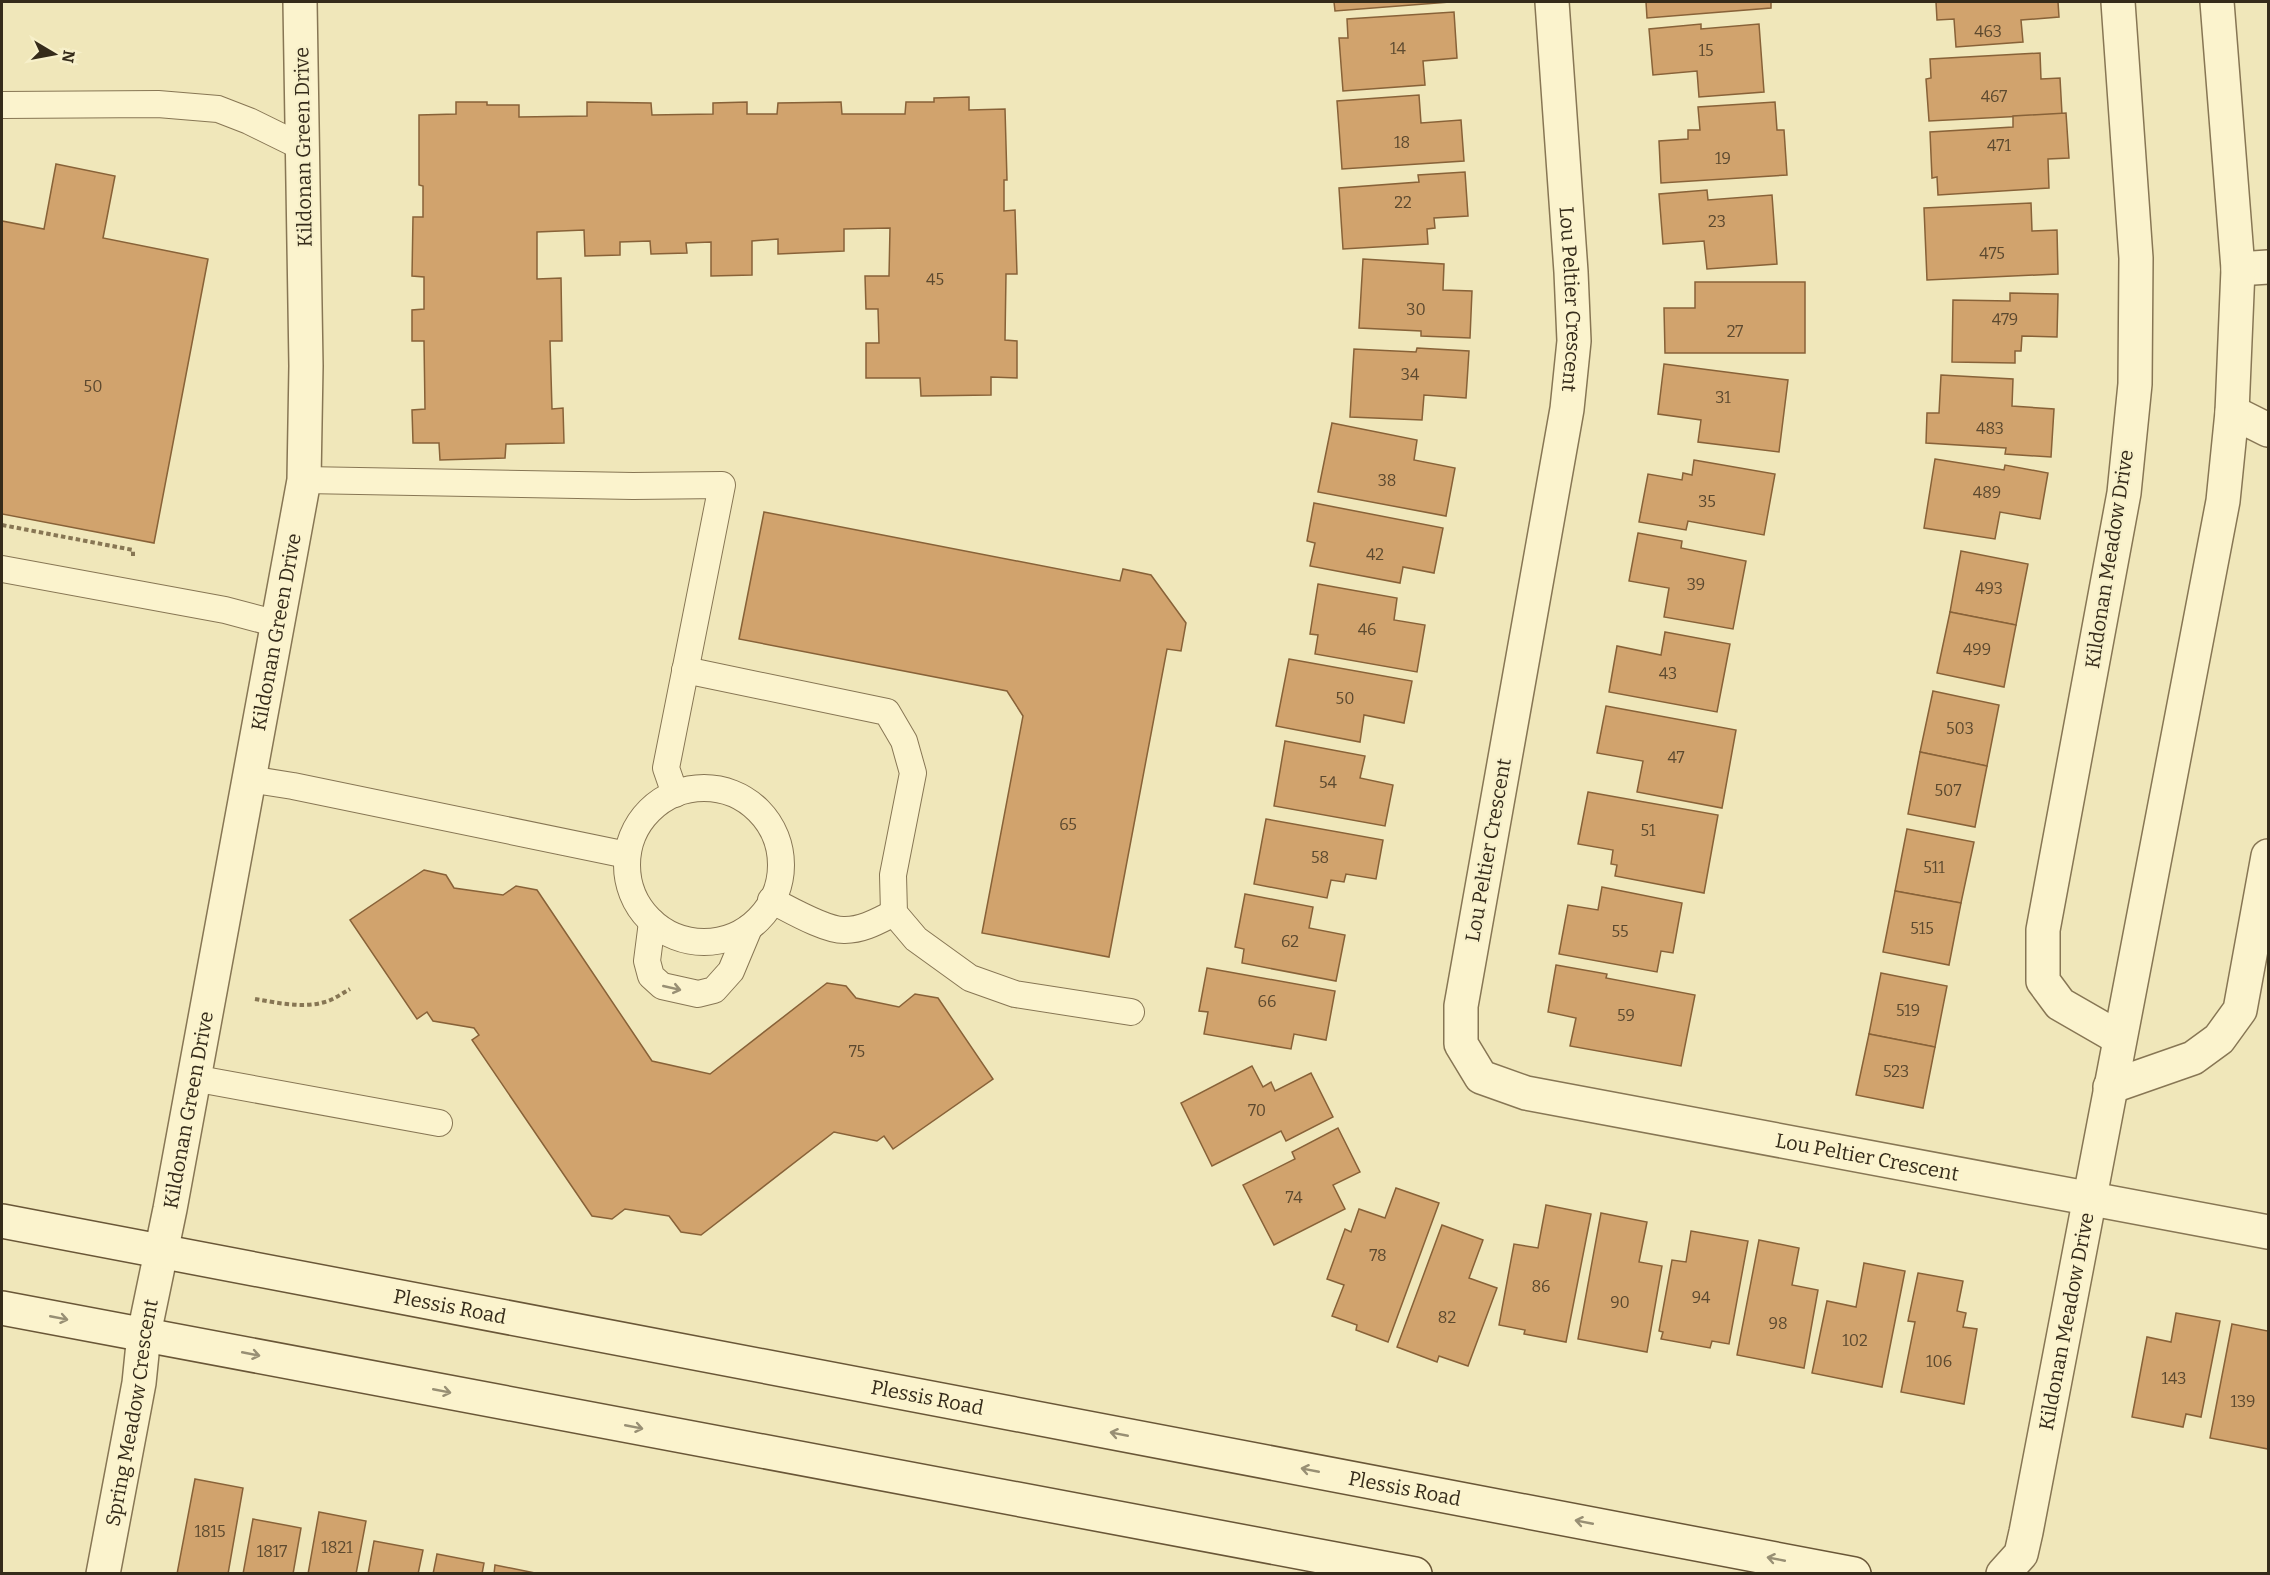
<svg xmlns="http://www.w3.org/2000/svg" width="2270" height="1575" font-family="Bitter,serif">
	<style>
		.building { fill: #d1a36d; stroke: #886238; stroke-width: 1.5 }
		.lines { fill: none; stroke-linecap: round; stroke-linejoin: round }
		.service-casing { stroke: #877654; stroke-width: 28 }
		.minor-casing { stroke: #877654; stroke-width: 36 }
		.tertiary-casing { stroke: #877654; stroke-width: 36 }
		.secondary-casing { stroke: #695637; stroke-width: 36 }
		.path { stroke: #877654; stroke-width: 4; stroke-dasharray: 4.5 3; stroke-linecap: butt }
		.service { stroke: #fbf3cd; stroke-width: 26 }
		.minor { stroke: #fbf3cd; stroke-width: 33 }
		.tertiary { stroke: #fbf3cd; stroke-width: 33 }
		.secondary { stroke: #fbf3cd; stroke-width: 33 }
		.oneway { stroke: #988f74 }
		.labels { text-anchor: middle; stroke-width: 4.5; stroke-linejoin: round; paint-order: stroke }
		.number-label { font-size: 16px; fill: #5c492f }
		.street-label { font-size: 20px; fill: #352b1a; stroke: #f7f0ca }
	</style>
	<rect width="100%" height="100%" fill="#f0e7ba"/>
	<g class="building">
		<polygon points="1334,2 1450,2 1335,11"/>
		<polygon points="1646,2 1771,2 1771,8 1647,18"/>
		<polygon points="1936,2 2058,2 2059,17 2021,20 2023,42 1956,47 1954,19 1937,20"/>
		<polygon points="1454,12 1457,58 1423,61 1425,85 1343,91 1339,38 1348,38 1347,19"/>
		<polygon points="1701,24 1701,29 1759,24 1764,92 1699,97 1697,71 1653,75 1649,29"/>
		<polygon points="2040,53 2041,79 2060,78 2062,114 1929,121 1926,79 1931,78 1930,59"/>
		<polygon points="1419,95 1421,123 1461,120 1464,161 1342,169 1337,101"/>
		<polygon points="969,97 969,110 1005,109 1007,180 1004,180 1004,211 1015,210 1017,274 1006,274 1005,340 1017,341 1017,378 991,377 991,395 921,396 920,378 866,378 866,343 879,343 878,309 866,309 865,276 889,276 890,228 844,229 844,251 778,254 778,239 752,241 752,275 711,276 711,242 686,243 687,253 651,254 650,241 620,242 620,255 585,256 584,230 537,232 537,279 561,278 562,341 550,341 552,409 563,408 564,443 506,444 505,458 440,460 439,443 413,443 412,410 425,409 424,341 412,341 412,310 424,309 424,277 412,276 413,217 423,217 423,186 419,185 419,115 456,114 456,102 487,102 487,105 519,105 519,117 587,116 587,102 651,103 652,115 713,114 713,103 747,102 747,114 777,114 778,103 841,102 842,114 905,114 906,102 934,102 934,98"/>
		<polygon points="1775,102 1777,130 1784,130 1787,175 1661,183 1659,141 1688,139 1688,130 1700,130 1698,107"/>
		<polygon points="2066,113 2069,158 2048,159 2049,188 1938,195 1937,177 1932,178 1930,132 2013,127 2013,116"/>
		<polygon points="56,164 115,176 103,238 208,259 154,543 2,514 2,221 44,229"/>
		<polygon points="1465,172 1468,216 1434,218 1435,228 1427,229 1428,244 1343,249 1339,188 1419,182 1418,175"/>
		<polygon points="1707,190 1708,200 1772,195 1777,264 1707,269 1704,241 1663,244 1659,194"/>
		<polygon points="2031,203 2032,231 2057,230 2058,274 1927,280 1924,208"/>
		<polygon points="1363,259 1444,264 1443,290 1472,291 1470,338 1421,336 1421,331 1359,328"/>
		<polygon points="1695,282 1805,282 1805,353 1665,353 1664,308 1695,308"/>
		<polygon points="2010,293 2058,294 2057,337 2022,336 2021,351 2015,351 2015,363 1952,362 1953,300 2010,301"/>
		<polygon points="1417,348 1469,351 1466,398 1424,395 1422,420 1350,417 1354,349 1416,352"/>
		<polygon points="1664,364 1788,380 1779,452 1698,442 1701,420 1658,414"/>
		<polygon points="1941,375 2013,379 2012,406 2054,409 2051,457 2005,454 2006,448 1926,443 1927,413 1939,413"/>
		<polygon points="1332,423 1417,440 1414,460 1455,468 1446,516 1318,492"/>
		<polygon points="1935,459 2004,470 2005,465 2048,473 2040,519 2000,512 1995,539 1924,528"/>
		<polygon points="1694,460 1775,474 1764,535 1688,521 1686,530 1639,522 1648,474 1682,480 1683,473 1692,475"/>
		<polygon points="1314,503 1443,528 1434,573 1403,567 1400,583 1310,566 1315,543 1307,541"/>
		<polygon points="764,512 1120,581 1123,569 1151,575 1186,623 1181,651 1167,649 1109,957 982,933 1023,716 1007,691 739,639"/>
		<polygon points="1638,533 1682,541 1681,548 1746,561 1733,629 1664,617 1669,588 1629,581"/>
		<polygon points="1961,551 2028,564 2016,625 1950,612"/>
		<polygon points="1318,584 1397,598 1394,620 1425,625 1417,672 1315,654 1318,635 1310,634"/>
		<polygon points="1950,612 2016,625 2004,687 1937,673"/>
		<polygon points="1665,632 1730,644 1717,712 1609,692 1617,646 1661,655"/>
		<polygon points="1289,659 1412,681 1404,723 1364,715 1360,742 1276,726"/>
		<polygon points="1933,691 1999,705 1987,766 1920,752"/>
		<polygon points="1606,706 1736,730 1722,808 1637,792 1643,761 1597,753"/>
		<polygon points="1285,741 1365,756 1360,778 1393,785 1385,826 1274,806"/>
		<polygon points="1920,752 1987,766 1975,827 1908,814"/>
		<polygon points="1588,792 1718,815 1704,893 1615,876 1617,865 1611,864 1613,850 1578,844"/>
		<polygon points="1266,819 1383,840 1376,879 1346,874 1344,882 1331,880 1327,898 1254,884"/>
		<polygon points="1907,829 1974,842 1961,903 1895,891"/>
		<polygon points="424,870 446,875 454,888 503,895 516,886 537,890 652,1061 710,1074 827,983 846,986 856,998 899,1007 915,994 938,998 993,1079 893,1149 884,1136 877,1141 834,1132 701,1235 681,1232 669,1216 625,1209 612,1219 592,1216 472,1040 479,1035 474,1028 433,1021 427,1012 417,1019 350,920"/>
		<polygon points="1602,887 1682,903 1673,953 1661,951 1657,972 1559,954 1568,905 1598,910"/>
		<polygon points="1895,891 1961,903 1949,965 1883,952"/>
		<polygon points="1245,894 1313,907 1309,928 1345,935 1336,981 1242,963 1244,949 1235,947"/>
		<polygon points="1556,965 1607,974 1606,978 1695,995 1681,1066 1570,1046 1576,1018 1548,1012"/>
		<polygon points="1207,968 1335,991 1326,1040 1294,1034 1291,1049 1204,1034 1208,1012 1199,1011"/>
		<polygon points="1881,973 1947,986 1935,1047 1869,1034"/>
		<polygon points="1869,1034 1935,1047 1923,1108 1856,1095"/>
		<polygon points="1252,1066 1263,1087 1271,1082 1275,1091 1311,1073 1333,1117 1286,1141 1281,1131 1212,1166 1181,1103"/>
		<polygon points="1338,1128 1360,1172 1333,1185 1345,1209 1274,1245 1243,1185 1295,1159 1292,1152"/>
		<polygon points="1396,1188 1439,1203 1388,1342 1356,1330 1357,1325 1332,1316 1344,1285 1327,1279 1345,1229 1351,1232 1359,1209 1385,1218"/>
		<polygon points="1546,1205 1591,1214 1566,1342 1524,1334 1525,1330 1499,1325 1514,1244 1538,1248"/>
		<polygon points="1601,1213 1647,1222 1639,1262 1662,1266 1647,1352 1578,1339"/>
		<polygon points="1442,1225 1483,1240 1469,1278 1497,1288 1468,1366 1439,1356 1437,1362 1397,1347"/>
		<polygon points="1691,1231 1748,1241 1729,1344 1712,1341 1710,1348 1661,1339 1663,1332 1659,1331 1672,1260 1686,1262"/>
		<polygon points="1759,1240 1799,1248 1792,1285 1818,1290 1804,1368 1737,1355"/>
		<polygon points="1864,1263 1905,1271 1882,1387 1812,1373 1827,1301 1856,1307"/>
		<polygon points="1918,1273 1963,1281 1957,1311 1966,1313 1963,1327 1977,1329 1964,1404 1901,1392 1915,1322 1908,1321"/>
		<polygon points="2176,1313 2220,1321 2201,1417 2186,1414 2183,1427 2132,1417 2147,1337 2171,1342"/>
		<polygon points="2232,1324 2268,1331 2268,1449 2210,1438"/>
		<polygon points="195,1479 243,1488 228,1574 177,1574"/>
		<polygon points="319,1512 366,1521 356,1574 308,1574"/>
		<polygon points="253,1519 301,1528 293,1574 243,1574"/>
		<polygon points="374,1541 423,1550 418,1574 368,1574"/>
		<polygon points="437,1554 484,1563 482,1574 433,1574"/>
		<polygon points="495,1565 540,1574 494,1574"/>
	</g>
	<g class="lines">
		<defs>
			<g id="service">
				<polyline points="2,105 158,104 218,109 249,121 304,148"/>
				<polyline points="304,480 633,486 722,485 666,768 675,794"/>
				<polyline points="2,569 225,610 278,624"/>
				<polyline points="685,670 887,712 904,741 913,773 893,875 894,913 916,939 970,978 1015,994 1131,1012"/>
				<polyline points="249,779 293,786 627,855"/>
				<circle cx="704" cy="865" r="77"/>
				<path d="M771 900C789 909 826 931 845 930 863 930 878 921 894 913"/>
				<polyline points="652,922 647,961 651,976 662,986 698,994 714,990 731,971 749,928"/>
				<polyline points="193,1078 439,1123"/>
			</g>
			<g id="minor">
				<path id="s1" d="M1552 2 1571 272 1574 341 1567 409 1461 1006V1044L1481 1077 1526 1093 2268 1232"/>
				<polyline points="2118,2 2136,258 2135,384 2124,493 2043,930 2043,981 2060,1004 2119,1038"/>
				<polyline points="2238,269 2268,267"/>
				<polyline points="2232,412 2268,430"/>
				<polyline points="2110,1087 2193,1058 2219,1039 2240,1010 2268,856"/>
				<path id="s2" d="M103 1574 139 1383 144 1334 170 1209 304 480 306 366 300 2"/>
			</g>
			<g id="tertiary">
				<path id="s3" d="M2003 1574 2021 1554 2026 1532 2223 501 2232 412 2238 269 2217 2"/>
			</g>
			<g id="secondary">
				<path id="s4" d="M2 1221 1854 1574"/>
				<polyline points="2,1308 1415,1574"/>
			</g>
		</defs>
		<use href="#service" class="service-casing"/>
		<use href="#minor" class="minor-casing"/>
		<use href="#tertiary" class="tertiary-casing"/>
		<use href="#secondary" class="secondary-casing"/>
		<g class="path">
			<polyline points="2,525 133,550 133,556"/>
			<path d="M255 999C278 1003 305 1009 328 1001 336 998 343 993 350 989"/>
		</g>
		<use href="#service" class="service"/>
		<use href="#minor" class="minor"/>
		<use href="#tertiary" class="tertiary"/>
		<use href="#secondary" class="secondary"/>
	</g>
	<defs><path id="oneway-shaft" d="M-6 0H5M1.5-3L5.5 0L1.5 3" fill="none" stroke-width="1.6" stroke-linecap="round" stroke-linejoin="round" transform="scale(1.5)"/></defs>
	<g class="oneway">
		<use href="#oneway-shaft" transform="translate(672 988) rotate(13)"/>
		<use href="#oneway-shaft" transform="translate(59 1318) rotate(11)"/>
		<use href="#oneway-shaft" transform="translate(251 1354) rotate(11)"/>
		<use href="#oneway-shaft" transform="translate(442 1391) rotate(11)"/>
		<use href="#oneway-shaft" transform="translate(634 1427) rotate(11)"/>
		<use href="#oneway-shaft" transform="translate(1119 1434) rotate(-169)"/>
		<use href="#oneway-shaft" transform="translate(1310 1470) rotate(-169)"/>
		<use href="#oneway-shaft" transform="translate(1584 1522) rotate(-169)"/>
		<use href="#oneway-shaft" transform="translate(1776 1559) rotate(-169)"/>
	</g>
	<g class="labels">
		<g class="number-label">
			<text x="1988" y="37">463</text>
			<text x="1398" y="54">14</text>
			<text x="1706" y="56">15</text>
			<text x="1994" y="102">467</text>
			<text x="1402" y="148">18</text>
			<text x="1999" y="151">471</text>
			<text x="1723" y="164">19</text>
			<text x="1403" y="208">22</text>
			<text x="1717" y="227">23</text>
			<text x="1992" y="259">475</text>
			<text x="935" y="285">45</text>
			<text x="1416" y="315">30</text>
			<text x="2005" y="325">479</text>
			<text x="1735" y="337">27</text>
			<text x="1410" y="380">34</text>
			<text x="93" y="392">50</text>
			<text x="1723" y="403">31</text>
			<text x="1990" y="434">483</text>
			<text x="1387" y="486">38</text>
			<text x="1987" y="498">489</text>
			<text x="1707" y="507">35</text>
			<text x="1375" y="560">42</text>
			<text x="1696" y="590">39</text>
			<text x="1989" y="594">493</text>
			<text x="1367" y="635">46</text>
			<text x="1977" y="655">499</text>
			<text x="1668" y="679">43</text>
			<text x="1345" y="704">50</text>
			<text x="1960" y="734">503</text>
			<text x="1676" y="763">47</text>
			<text x="1328" y="788">54</text>
			<text x="1948" y="796">507</text>
			<text x="1068" y="830">65</text>
			<text x="1648" y="836">51</text>
			<text x="1320" y="863">58</text>
			<text x="1934" y="873">511</text>
			<text x="1922" y="934">515</text>
			<text x="1620" y="937">55</text>
			<text x="1290" y="947">62</text>
			<text x="1267" y="1007">66</text>
			<text x="1908" y="1016">519</text>
			<text x="1626" y="1021">59</text>
			<text x="857" y="1057">75</text>
			<text x="1896" y="1077">523</text>
			<text x="1257" y="1116">70</text>
			<text x="1294" y="1203">74</text>
			<text x="1378" y="1261">78</text>
			<text x="1541" y="1292">86</text>
			<text x="1701" y="1303">94</text>
			<text x="1620" y="1308">90</text>
			<text x="1447" y="1323">82</text>
			<text x="1778" y="1329">98</text>
			<text x="1855" y="1346">102</text>
			<text x="1939" y="1367">106</text>
			<text x="2174" y="1384">143</text>
			<text x="2243" y="1407">139</text>
			<text x="210" y="1537">1815</text>
			<text x="337" y="1553">1821</text>
			<text x="272" y="1557">1817</text>
		</g>
		<g class="street-label">
			<text transform="translate(303 147) rotate(-91)" y="7">Kildonan Green Drive</text>
			<text dy="7" stroke="none"><textPath href="#s1" startOffset="298">Lou Peltier Crescent</textPath></text>
			<text transform="translate(2109 559) rotate(-81)" y="7">Kildonan Meadow Drive</text>
			<text dy="7" stroke="none"><textPath href="#s2" startOffset="958">Kildonan Green Drive</textPath></text>
			<text transform="translate(1488 850) rotate(-80)" y="7">Lou Peltier Crescent</text>
			<text dy="7" stroke="none"><textPath href="#s2" startOffset="472">Kildonan Green Drive</textPath></text>
			<text dy="7" stroke="none"><textPath href="#s1" startOffset="1486">Lou Peltier Crescent</textPath></text>
			<text dy="7" stroke="none"><textPath href="#s4" startOffset="456">Plessis Road</textPath></text>
			<text dy="7" stroke="none"><textPath href="#s3" startOffset="264">Kildonan Meadow Drive</textPath></text>
			<text dy="7" stroke="none"><textPath href="#s4" startOffset="942">Plessis Road</textPath></text>
			<text dy="7" stroke="none"><textPath href="#s2" startOffset="164">Spring Meadow Crescent</textPath></text>
			<text dy="7" stroke="none"><textPath href="#s4" startOffset="1428">Plessis Road</textPath></text>
		</g>
	</g>
	<rect width="2270" height="1575" fill="none" stroke="#352b1a" stroke-width="6"/>
	<g transform="translate(54 54) rotate(100)" stroke="#f7f0ca" stroke-width="4.5" paint-order="stroke">
	<path d="M0-4.5L10 22L0 15L-10 22Z" fill="#352b1a"/>
	<text y="-9" font-size="16" font-weight="bold" text-anchor="middle" fill="#352b1a">N</text>
	</g>
</svg>
